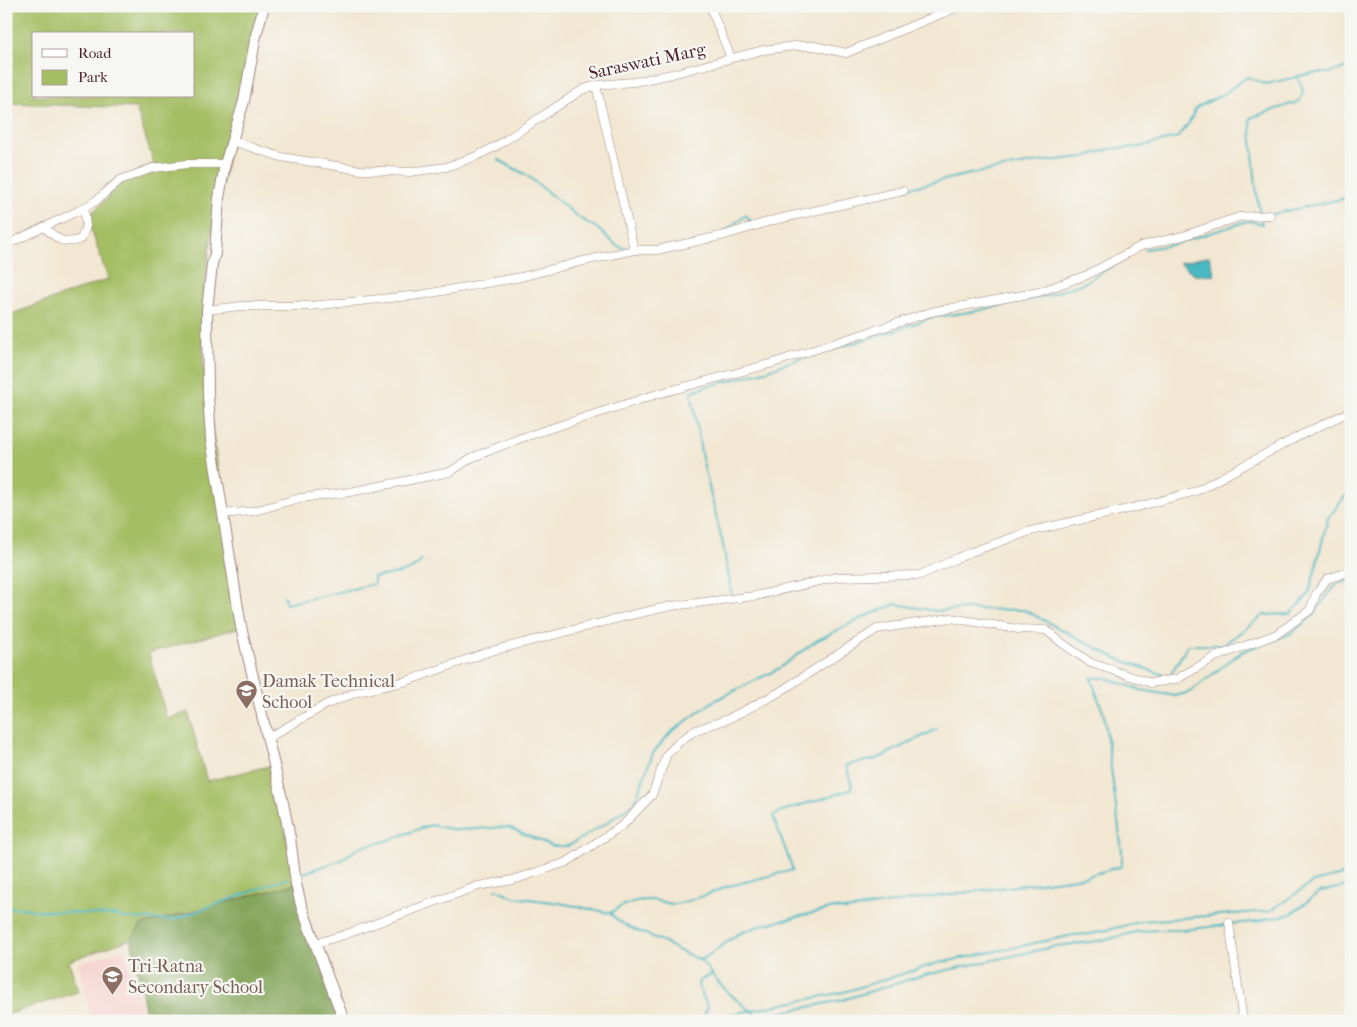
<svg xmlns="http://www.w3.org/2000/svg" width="1357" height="1027" font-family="'IM FELL French Canon',serif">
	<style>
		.built { fill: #f7d0cd }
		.green { fill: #a4be64; stroke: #776e48; fill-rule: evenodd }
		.forest { fill: #83a55a; stroke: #666242 }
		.water { fill: #4ab8c2; stroke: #4a6c76 }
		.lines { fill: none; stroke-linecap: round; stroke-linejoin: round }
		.stream { stroke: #4ab8c2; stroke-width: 2 }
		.minor-casing { stroke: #9e837e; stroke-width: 9 }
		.tertiary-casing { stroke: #9e837e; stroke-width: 12 }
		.minor { stroke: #fff; stroke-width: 8 }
		.tertiary { stroke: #fff; stroke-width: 10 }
		.labels { text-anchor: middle; stroke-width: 4.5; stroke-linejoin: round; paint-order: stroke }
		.street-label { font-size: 18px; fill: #4a1f2b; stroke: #f6f6f2 }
		.education-label { font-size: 18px; fill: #785e54; stroke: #f6f6f2; text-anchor: start }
	</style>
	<rect width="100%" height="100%" fill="#f6f6f2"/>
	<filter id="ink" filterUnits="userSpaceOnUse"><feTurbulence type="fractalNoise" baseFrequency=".02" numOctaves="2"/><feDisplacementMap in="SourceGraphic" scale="10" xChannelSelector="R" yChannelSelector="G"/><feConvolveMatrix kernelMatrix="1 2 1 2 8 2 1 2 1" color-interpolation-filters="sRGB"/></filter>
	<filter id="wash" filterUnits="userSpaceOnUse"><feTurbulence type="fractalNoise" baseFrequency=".0096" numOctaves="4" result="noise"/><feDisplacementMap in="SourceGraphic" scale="20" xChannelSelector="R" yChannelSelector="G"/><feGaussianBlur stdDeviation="1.12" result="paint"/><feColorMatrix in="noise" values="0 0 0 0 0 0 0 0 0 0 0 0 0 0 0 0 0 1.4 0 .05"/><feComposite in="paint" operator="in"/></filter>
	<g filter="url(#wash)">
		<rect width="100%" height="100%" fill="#f2e7d2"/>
		<polygon class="built" points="126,949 144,1021 92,1021 79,963"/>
		<path class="green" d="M6 6H262L214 218 203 296V367L241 627 149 653 167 719 188 712 207 781 273 765 295 884 141 925 131 939 69 961 78 992 6 1015V316L108 279 87 217 109 197 105 185 154 164 136 108 6 103ZM34 34H194V96H34Z"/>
		<polygon class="forest" points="295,884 344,1021 147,1021 131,939 141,925"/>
		<polygon class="water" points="1209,256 1215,275 1195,275 1179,263"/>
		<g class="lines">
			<g class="stream">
				<polyline points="499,160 528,176 578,217 598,229 617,246 628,249"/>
				<polyline points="904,189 970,174 1038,162 1084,157 1110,149 1140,147 1178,137 1189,123 1196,108 1225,93 1247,77 1266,84 1314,73 1329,73 1351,66"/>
				<polyline points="1260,213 1257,198 1250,118 1300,101 1303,90 1297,76"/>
				<polyline points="1273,214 1351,197"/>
				<polyline points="725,231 746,215 753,224"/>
				<polyline points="1145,249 1172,245 1248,221 1262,224 1261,218"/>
				<path d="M284 596 286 604 374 584V577C388 575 414 573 422 560"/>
				<polyline points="732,596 723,545 702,458 691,391 769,370 789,362 894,331 930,318 976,311 1046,296 1084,283 1129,256"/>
				<polyline points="301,874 341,860 360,847 386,841 430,825 457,830 508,827 552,846 568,846 608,822 635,802 653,753 670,733 712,702 778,669 816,641 864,617 896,604 936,611 966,609 1024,610 1116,658 1169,677 1188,645 1223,645 1264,615 1290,614 1309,594 1328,518 1351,489"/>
				<path d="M496 889 514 897 560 903 610 913C624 929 645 932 663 942 669 944 674 949 680 951 686 954 692 956 698 959 707 965 711 975 718 982 729 994 755 1017 770 1021"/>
				<polyline points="6,908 24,908 32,910 120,916 122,918 173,920 288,878"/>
				<path d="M610 913C624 903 641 898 658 901 663 902 668 904 673 904 686 903 713 893 725 887L793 870 773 816 782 811 850 790 852 786 846 765 877 759 937 729"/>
				<polyline points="1231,924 1253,922 1291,914 1320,892 1351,885"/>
				<polyline points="698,960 705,958 738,934 759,926 834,908 845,910 931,897 1084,877 1122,866 1122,852 1104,715 1091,678 1106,678 1141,690 1175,696 1190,692 1241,652 1290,634 1313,616 1325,598 1337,584 1351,580"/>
				<polyline points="708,1019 844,992 938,963 1074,935 1091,934 1143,921 1270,911 1313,882 1351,873"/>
				<polyline points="699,1021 708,1019 705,1012 708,1008 698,985 699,981 712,974"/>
				<polyline points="740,1021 842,1000 921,976 1057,946 1106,940 1135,932 1156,930 1183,930 1226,925"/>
				<polyline points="789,1021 796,1021"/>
			</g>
		</g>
	</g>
	<g filter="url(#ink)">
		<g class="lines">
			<defs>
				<g id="minor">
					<polyline points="710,6 731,58"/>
					<polyline points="596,85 634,250"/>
					<polyline points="232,141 281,157 361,170 410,172 446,167 477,156 498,145 582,90 596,85 634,82 672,74 763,50 795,46 814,46 846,53 960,6"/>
					<path d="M44 227C56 238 64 246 81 239L86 226 84 208"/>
					<polyline points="6,245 84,208 97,200 120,180 153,168 187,164 225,164"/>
					<polyline points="207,310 241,306 310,306 420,295 521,277 579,262 634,250 657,250 725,235 774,220 827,208 903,191"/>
					<polyline points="222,514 254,511 300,498 350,492 450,472 471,458 521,438 654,395 773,363 931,312 1039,292 1087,275 1141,246 1183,236 1239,217 1270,215"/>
					<polyline points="268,738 327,704 357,692 407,681 488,652 631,615 671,606 755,596 837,577 920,575 971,552 1031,531 1141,506 1196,491 1301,435 1351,411"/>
					<polyline points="1229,922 1243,1021"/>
					<polyline points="316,943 344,935 478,886 513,880 567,862 623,825 652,795 667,754 681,740 696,730 728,719 778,693 877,629 951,618 1018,629 1046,630 1062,643 1091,663 1151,683 1177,679 1215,657 1277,634 1310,610 1316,594 1327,579 1351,571"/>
				</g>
				<polyline id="tertiary" points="264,6 256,35 244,101 225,164 219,198 215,253 212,264 207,310 208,395 211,439 241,627 283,803 290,838 296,884 301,905 344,1021"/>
			</defs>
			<use href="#minor" class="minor-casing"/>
			<use href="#tertiary" class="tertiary-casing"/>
			<use href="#minor" class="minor"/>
			<use href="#tertiary" class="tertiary"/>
		</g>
	</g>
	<defs>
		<symbol id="school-pin" viewBox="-11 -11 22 30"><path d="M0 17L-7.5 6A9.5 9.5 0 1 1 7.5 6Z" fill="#8d6e63" stroke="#f6f6f2"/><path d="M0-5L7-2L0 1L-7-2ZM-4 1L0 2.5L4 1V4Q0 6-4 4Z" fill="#fff"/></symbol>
	</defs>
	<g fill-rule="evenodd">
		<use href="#school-pin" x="234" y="678" width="25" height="34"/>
		<use href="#school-pin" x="100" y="964" width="25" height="34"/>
	</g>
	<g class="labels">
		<g class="street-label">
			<text transform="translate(647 61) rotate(-12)" y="6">Saraswati Marg</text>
		</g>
		<g class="education-label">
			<text x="262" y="687">Damak Technical<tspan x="262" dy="21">School</tspan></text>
			<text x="128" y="972">Tri-Ratna<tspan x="128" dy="21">Secondary School</tspan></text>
		</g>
	</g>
	<rect width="1357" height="1027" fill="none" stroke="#f6f6f2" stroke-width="25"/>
	<rect x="32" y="32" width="162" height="65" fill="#f6f6f2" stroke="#b1a0a2"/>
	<rect x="42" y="49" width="25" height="8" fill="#ffffff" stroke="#b1a0a2"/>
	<text x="78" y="58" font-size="15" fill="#4a1f2b">Road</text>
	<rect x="42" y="70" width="25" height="15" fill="#a4be64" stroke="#b1a0a2"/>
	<text x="78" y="82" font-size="15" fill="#4a1f2b">Park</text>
</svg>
